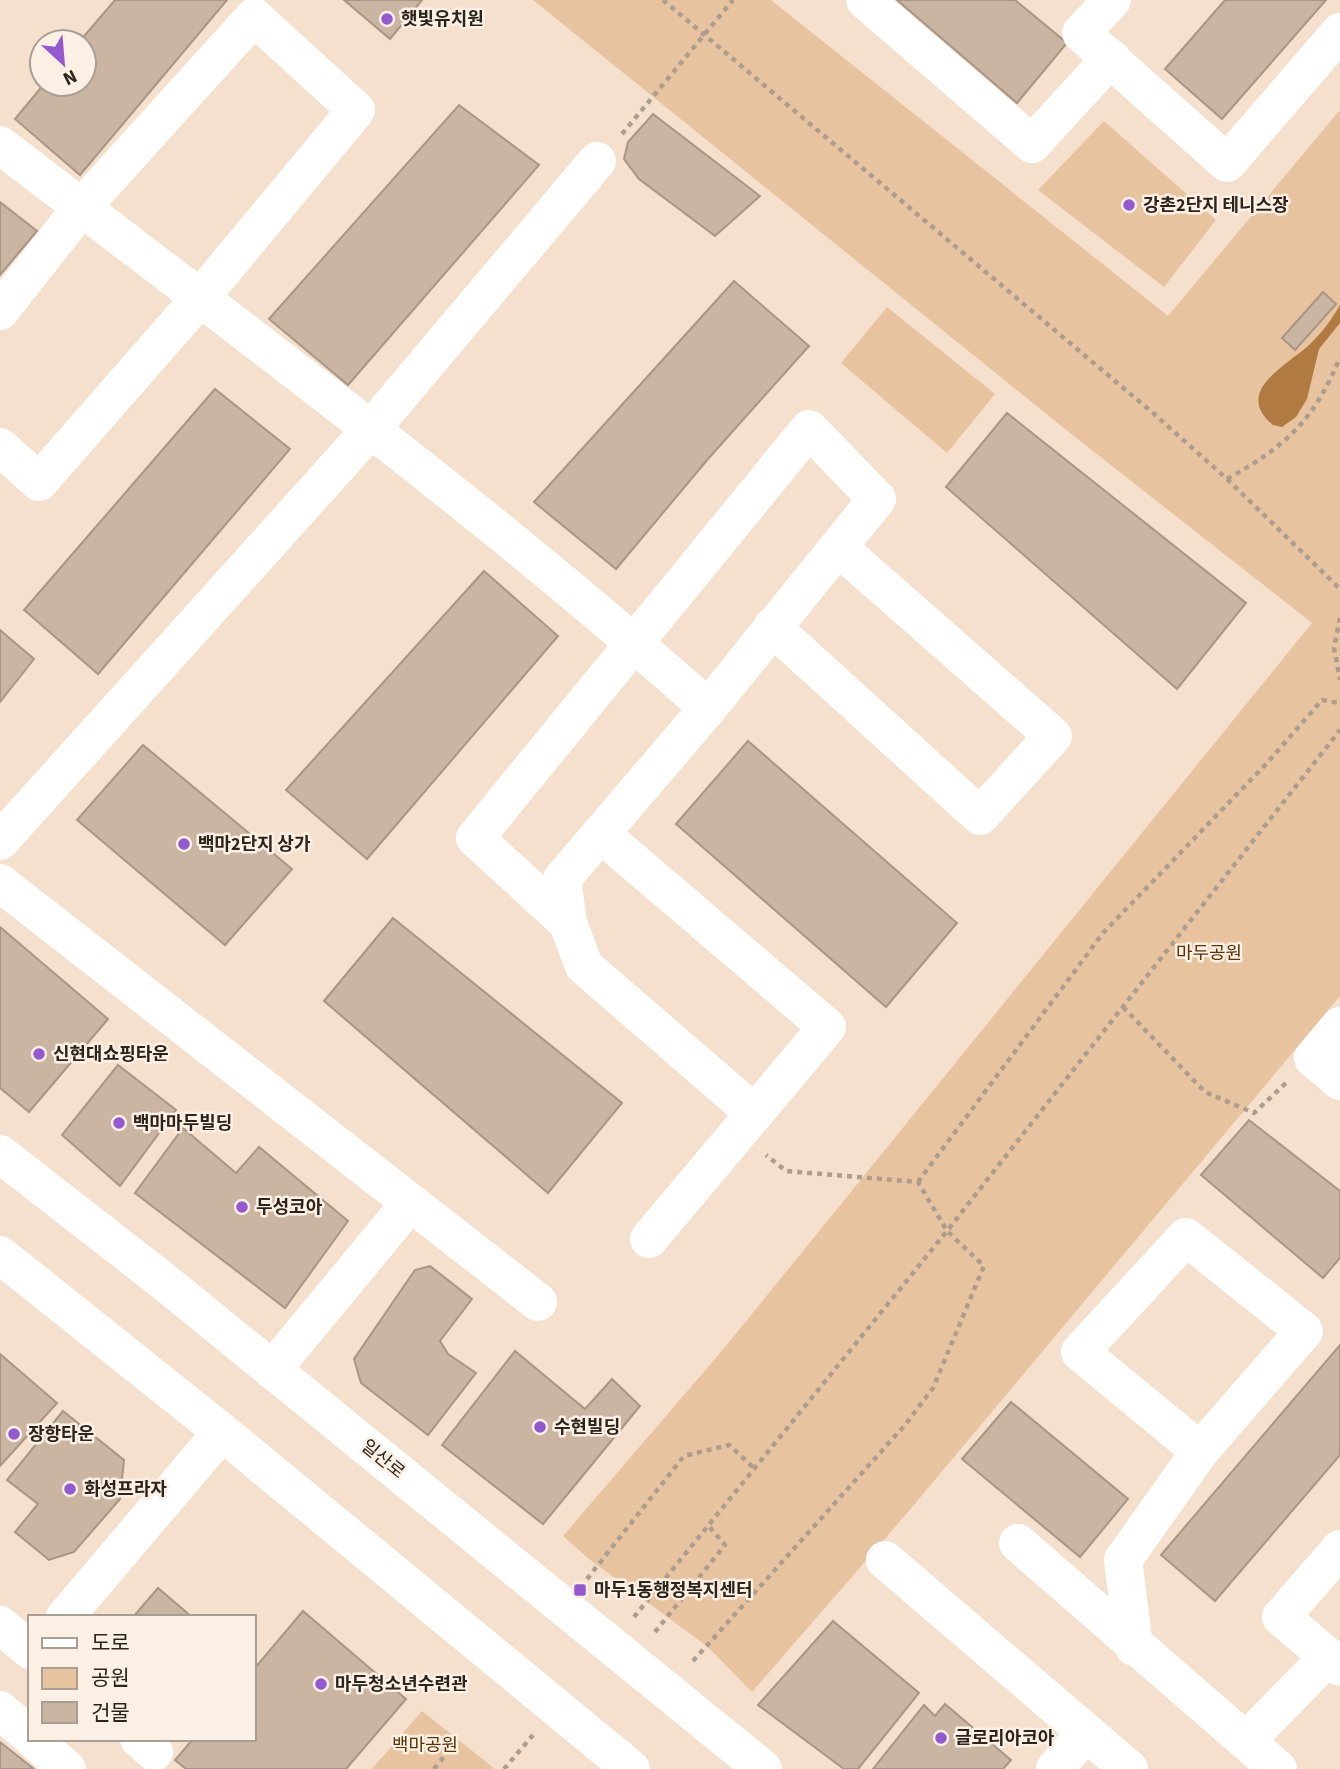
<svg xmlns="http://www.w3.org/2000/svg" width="1340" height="1769" font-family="'Source Sans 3','Noto Sans KR',sans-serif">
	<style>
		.green { fill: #e8c39f }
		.water { fill: #b07a42 }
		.building { fill: #cab5a3; stroke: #a89583; stroke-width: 2 }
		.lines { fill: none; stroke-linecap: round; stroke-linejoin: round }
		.path { stroke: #ad9d8e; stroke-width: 4.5; stroke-dasharray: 5 5; stroke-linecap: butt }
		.minor { stroke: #fff; stroke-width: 38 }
		.major { stroke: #fff; stroke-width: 38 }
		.poi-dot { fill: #9458cf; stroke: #fcefe4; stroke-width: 2.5 }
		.labels { text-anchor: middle; stroke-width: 5; stroke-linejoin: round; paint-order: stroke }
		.poi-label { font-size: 18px; font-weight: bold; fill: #2b241c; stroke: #fcefe4; text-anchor: start }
		.park-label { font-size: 18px; fill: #583303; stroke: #fcefe4 }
		.street-label { font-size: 18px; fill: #2b241c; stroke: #fcefe4 }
	</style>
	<rect width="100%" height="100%" fill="#f5e0cd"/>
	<g class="green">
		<polygon points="533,0 771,0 1168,316 1340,110 1340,996 908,1512 752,1692 708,1647 589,1559 563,1536 726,1346 1312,623 1070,433"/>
		<polygon points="1104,121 1216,220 1164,287 1038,190"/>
		<polygon points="887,307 995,394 947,453 841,363"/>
		<polygon points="422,1711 495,1769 372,1769"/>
	</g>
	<path class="water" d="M1340 305V323L1319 349 1307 399 1296 417 1282 427 1273 425C1232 391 1288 365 1309 345 1321 334 1332 319 1340 305Z"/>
	<g class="building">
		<polygon points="115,0 227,0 80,175 15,119 44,84 84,84 84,42 79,42"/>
		<polygon points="344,0 422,0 390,39"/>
		<polygon points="897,0 1015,0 1067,43 1017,103"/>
		<polygon points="1225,0 1326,0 1222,119 1165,69"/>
		<polygon points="459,105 539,165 348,385 269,319"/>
		<polygon points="653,114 760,196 715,236 639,179 624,159 628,142"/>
		<polygon points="0,202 37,231 0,275"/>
		<polygon points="734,281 809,346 708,459 616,569 534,502"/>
		<polygon points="1323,292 1336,304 1295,350 1282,338"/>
		<polygon points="215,389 290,449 98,674 24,610"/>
		<polygon points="1007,413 1246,603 1177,689 946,487"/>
		<polygon points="484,571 558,636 367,859 286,790"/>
		<polygon points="0,630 34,659 0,702"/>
		<polygon points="748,741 957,923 886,1007 676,824"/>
		<polygon points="143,745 292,869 225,945 77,820"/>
		<polygon points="393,918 622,1103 548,1193 324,1001"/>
		<polygon points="0,927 108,1019 29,1112 0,1088"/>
		<polygon points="118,1065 176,1110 120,1186 62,1135"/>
		<polygon points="1249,1120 1340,1191 1340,1258 1323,1278 1201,1175"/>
		<polygon points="183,1128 236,1173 259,1147 348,1221 285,1308 135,1193"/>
		<polygon points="430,1266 472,1299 440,1341 448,1354 476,1373 428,1435 361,1383 354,1359 415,1270"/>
		<polygon points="1340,1345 1340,1455 1215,1601 1161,1555"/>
		<polygon points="515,1351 585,1409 612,1379 640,1406 543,1524 442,1445"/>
		<polygon points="0,1354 57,1403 0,1466"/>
		<polygon points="1011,1402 1128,1499 1080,1557 962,1459"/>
		<polygon points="63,1411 124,1460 120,1499 74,1552 49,1560 15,1532 38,1504 7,1480"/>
		<polygon points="158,1588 192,1617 133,1617"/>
		<polygon points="303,1611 406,1699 346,1769 186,1769 175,1760 193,1739 254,1739 254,1669"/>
		<polygon points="833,1621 919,1693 858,1769 844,1769 758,1705"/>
		<polygon points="945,1704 1011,1760 1003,1769 873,1769 924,1705 935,1716"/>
		<polygon points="0,1742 34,1769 0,1769"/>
	</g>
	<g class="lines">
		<g class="path">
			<polyline points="663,0 1153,413 1227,479 1340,589"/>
			<polyline points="622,134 733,0"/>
			<path d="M1227 479C1286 446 1314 421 1340 357"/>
			<polyline points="1340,618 1334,648 1340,680"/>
			<polyline points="1123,1007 1205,1092 1254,1113 1287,1082"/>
			<polyline points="918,1182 1103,933 1268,762 1322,700 1340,703"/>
			<polyline points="587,1579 684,1456 729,1445 754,1468"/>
			<polyline points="634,1617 947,1231 1340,730"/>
			<polyline points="655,1632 725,1545 708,1525"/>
			<polyline points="693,1661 905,1425 933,1388 984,1266 947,1231 918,1182 786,1171 766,1155"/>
			<polyline points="434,1769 447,1753"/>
			<polyline points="504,1769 533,1735"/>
		</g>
		<g class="minor">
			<polyline points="865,0 1032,144 1111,58"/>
			<polyline points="1112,0 1081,33 1227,163 1340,32"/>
			<path d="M0 145C239 329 483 507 708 708"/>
			<polyline points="0,311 81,208 254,17 356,110 200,298 39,482 0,447"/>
			<polyline points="772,627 980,816 1053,736 839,548"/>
			<polyline points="601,834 827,1027 649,1239"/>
			<polyline points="0,841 372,428 597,161"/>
			<polyline points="0,883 538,1302"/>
			<polyline points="568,923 475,838 809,429 877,499 708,708 562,879 568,923 584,966 754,1113"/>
			<polyline points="1340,1026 1313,1058 1340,1081"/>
			<polyline points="272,1370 410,1203"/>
			<polyline points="1018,1543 1278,1769"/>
			<polyline points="1340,1549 1281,1617 1340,1667"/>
			<polyline points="885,1560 1129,1769"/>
			<polyline points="65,1617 222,1432"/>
			<polyline points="0,1625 30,1650"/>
			<polyline points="1134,1647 1123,1560 1200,1451 1304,1331 1186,1237 1080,1352 1200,1451"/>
			<polyline points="0,1710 30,1736"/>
			<polyline points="33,1739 67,1769"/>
			<polyline points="139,1739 154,1752"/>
			<polyline points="1246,1741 1328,1657"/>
			<polyline points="1055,1769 1086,1732"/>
		</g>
		<g class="major">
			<polyline points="0,1154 162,1280 763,1769"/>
			<polyline points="0,1255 222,1432 631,1769"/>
		</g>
	</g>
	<g class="poi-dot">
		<circle cx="387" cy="19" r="7"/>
		<circle cx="1129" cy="205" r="7"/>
		<circle cx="184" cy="844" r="7"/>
		<circle cx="39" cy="1054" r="7"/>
		<circle cx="119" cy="1123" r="7"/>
		<circle cx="242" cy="1207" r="7"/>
		<circle cx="540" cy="1427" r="7"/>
		<circle cx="14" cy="1434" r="7"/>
		<circle cx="70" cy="1489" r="7"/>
		<rect x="573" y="1583" width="14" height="14" rx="3.5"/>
		<circle cx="321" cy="1684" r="7"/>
		<circle cx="941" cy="1738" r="7"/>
	</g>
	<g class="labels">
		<g class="poi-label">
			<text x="401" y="25">햇빛유치원</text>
			<text x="1143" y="211">강촌2단지 테니스장</text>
			<text x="198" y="850">백마2단지 상가</text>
			<text x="53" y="1060">신현대쇼핑타운</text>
			<text x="133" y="1129">백마마두빌딩</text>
			<text x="256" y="1213">두성코아</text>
			<text x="554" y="1433">수현빌딩</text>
			<text x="28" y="1440">장항타운</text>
			<text x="84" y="1495">화성프라자</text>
			<text x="594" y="1596">마두1동행정복지센터</text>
			<text x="335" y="1690">마두청소년수련관</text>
			<text x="955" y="1744">글로리아코아</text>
		</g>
		<g class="park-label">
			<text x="1209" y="959">마두공원</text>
			<text x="425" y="1751">백마공원</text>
		</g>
		<g class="street-label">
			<text transform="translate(383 1459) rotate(39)" y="6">일산로</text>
		</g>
	</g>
	<rect x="28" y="1615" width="228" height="126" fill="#fcefe4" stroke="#a89e94" stroke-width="2"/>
	<rect x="42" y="1638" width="35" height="10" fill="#ffffff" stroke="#a89e94" stroke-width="2"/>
	<text x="91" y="1650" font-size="21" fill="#2b241c">도로</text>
	<rect x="42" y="1668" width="35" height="21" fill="#e8c39f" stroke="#a89e94" stroke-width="2"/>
	<text x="91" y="1685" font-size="21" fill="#2b241c">공원</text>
	<rect x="42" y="1702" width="35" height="21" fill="#cab5a3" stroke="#a89e94" stroke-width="2"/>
	<text x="91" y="1720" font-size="21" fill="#2b241c">건물</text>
	<g transform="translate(63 63) rotate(154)"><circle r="33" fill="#fcefe4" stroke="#a89e94" stroke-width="2"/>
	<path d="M0-5L12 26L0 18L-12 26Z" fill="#9458cf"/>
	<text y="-10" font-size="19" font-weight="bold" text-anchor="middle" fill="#2b241c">N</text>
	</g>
</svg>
